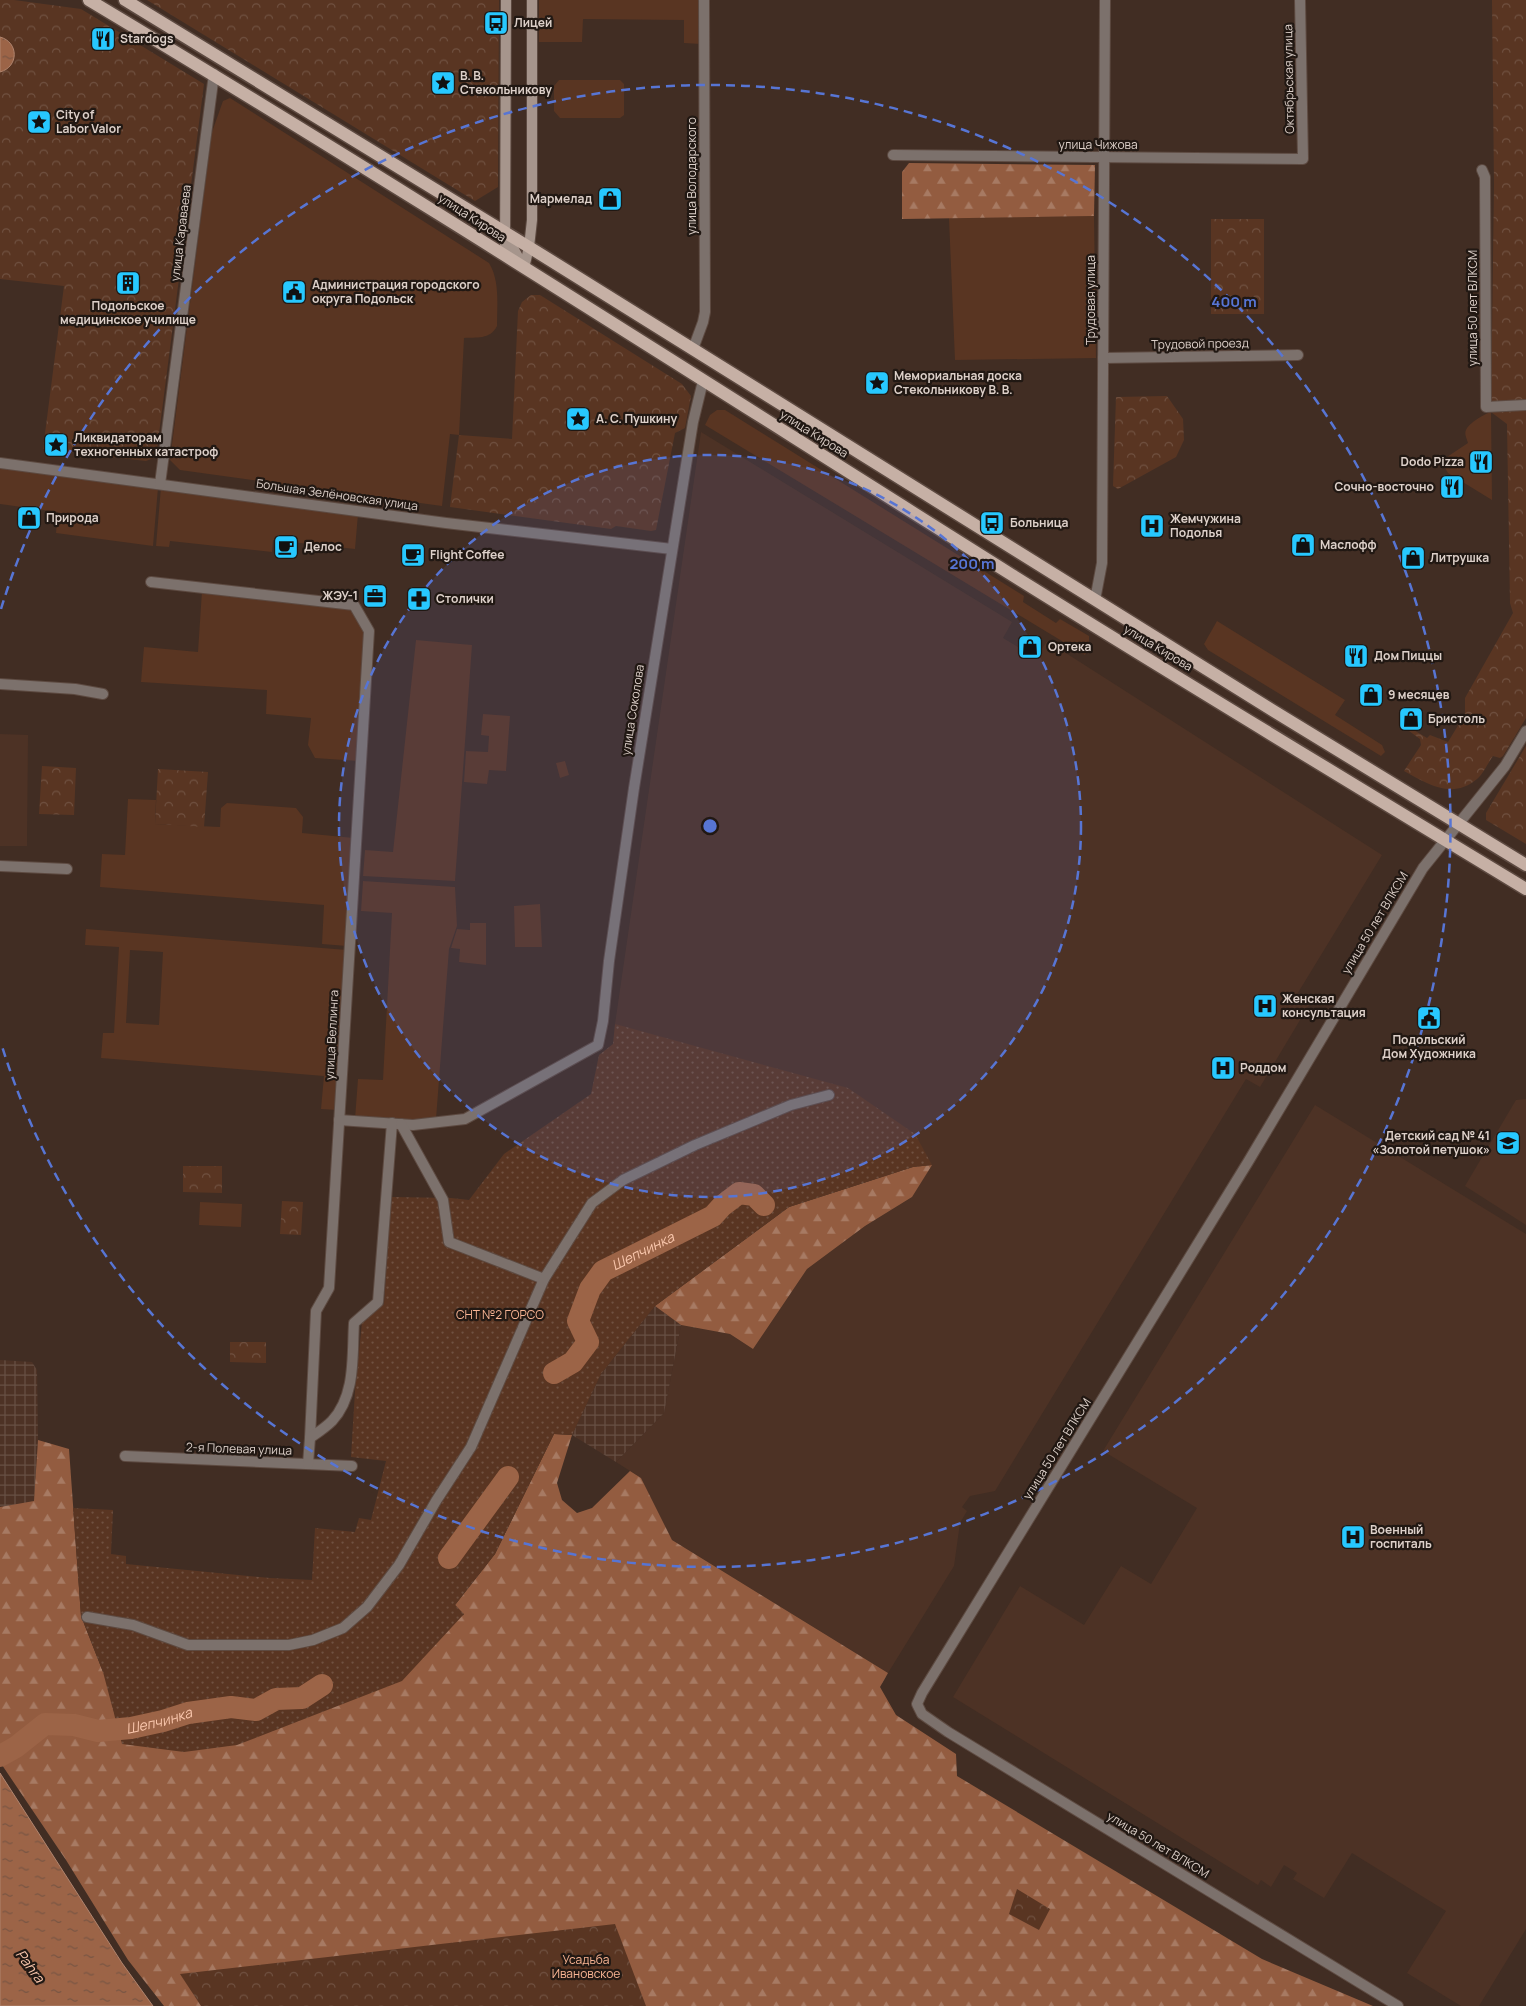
<svg xmlns="http://www.w3.org/2000/svg" width="1526" height="2006" font-family="Manrope,sans-serif">
	<style>
		.built { fill: #4d3225 }
		.industrial { fill: url(#industrial-grid) }
		.grass { fill: #593522; fill-rule: evenodd }
		.forest { fill: url(#forest-firs) }
		.park { fill: url(#park-crowns) }
		.garden { fill: url(#garden-dots) }
		.water { fill: url(#water-ripples); stroke: #b0846e }
		.lines { fill: none; stroke-linecap: round; stroke-linejoin: round }
		.river { stroke: #9c6447; stroke-width: 22 }
		.minor-casing { stroke: #5d4a41; stroke-width: 12 }
		.secondary-casing { stroke: #5d4a41; stroke-width: 12 }
		.primary-casing { stroke: #5d4a41; stroke-width: 15 }
		.minor { stroke: #7c716c; stroke-width: 10 }
		.secondary { stroke: #a6958c; stroke-width: 10 }
		.primary { stroke: #c6b0a5; stroke-width: 12 }
		.ring { fill: none; stroke: #5775d4; stroke-width: 2.5; stroke-dasharray: 9 6 }
		.labels { text-anchor: middle; stroke-width: 4.5; stroke-linejoin: round; paint-order: stroke }
		.poi-label { font-size: 12px; font-weight: bold; fill: #ddd0c9; stroke: #211813; text-anchor: start }
		.street-label { font-size: 12px; fill: #ddd0c9; stroke: #211813 }
		.park-label { font-size: 12px; fill: #f8b493; stroke: #211813 }
		.water-label { font-size: 14px; font-style: italic; fill: #fac7ad; stroke: #211813 }
		.centre { fill: #5775d4; stroke: #211813; stroke-width: 2.5 }
		.ring-label { font-size: 15px; text-anchor: middle; font-weight: bold; fill: #5775d4; stroke: #211813; stroke-width: 4.5; stroke-linejoin: round; paint-order: stroke }
	</style>
	<defs>
		<pattern id="industrial-grid" width="8" height="8" patternUnits="userSpaceOnUse" patternTransform="scale(1.25)"><rect width="8" height="8" fill="#4d3225"/><path d="M0 4h8M4 0v8" fill="none" stroke="#664f43"/></pattern>
		<pattern id="forest-firs" width="22" height="20" patternUnits="userSpaceOnUse" patternTransform="scale(1.25)"><rect width="22" height="20" fill="#935c40"/><path d="M5 1l3.5 6h-7zM16 11l3.5 6h-7z" fill="#a77a63"/></pattern>
		<pattern id="park-crowns" width="20" height="18" patternUnits="userSpaceOnUse" patternTransform="scale(1.25)"><rect width="20" height="18" fill="#593522"/><path d="M2 6a3 3 0 1 1 6 0M12 15a3 3 0 1 1 6 0" fill="none" stroke="#705141"/></pattern>
		<pattern id="garden-dots" width="8" height="8" patternUnits="userSpaceOnUse" patternTransform="scale(1.25)"><rect width="8" height="8" fill="#593522"/><path d="M2 2h.1M6 6h.1" fill="none" stroke="#705141" stroke-width="1.8" stroke-linecap="round"/></pattern>
		<pattern id="water-ripples" width="26" height="14" patternUnits="userSpaceOnUse" patternTransform="scale(1.25)"><rect width="26" height="14" fill="#9c6447"/><path d="M2 4q2-2 4 0t4 0M15 11q2-2 4 0t4 0" fill="none" stroke="#785543"/></pattern>
	</defs>
	<rect width="100%" height="100%" fill="#412d23"/>
	<g class="built">
		<polygon points="701,432 1012,622 1003,638 1036,658 1047,641 1382,855 1296,996 1309,1005 1260,1087 1246,1079 995,1491 970,1496 962,1507 967,1511 960,1523 954,1566 888,1673 672,1540 641,1478 616,1462 664,1413 681,1325 730,1334 753,1349 807,1269 865,1226 912,1197 615,1024"/>
		<polygon points="0,734 28,735 27,846 0,846"/>
		<polygon points="1526,1099 1526,1225 1465,1186 1516,1100"/>
		<polygon points="1315,1105 1526,1234 1526,1929 1479,2006 1461,2006 1407,1973 1446,1911 1352,1853 1324,1898 1293,1879 1297,1873 1284,1865 1271,1887 1261,1880 1258,1885 953,1697 1020,1586 1084,1625 1121,1566 1151,1584 1197,1508 1103,1451"/>
	</g>
	<g class="industrial">
		<polygon points="655,1306 681,1325 664,1413 616,1462 572,1435 601,1374"/>
		<polygon points="0,1360 32,1362 37,1370 38,1440 34,1502 0,1507"/>
	</g>
	<g class="grass">
		<polygon points="539,0 701,0 701,44 684,43 684,20 583,19 582,42 539,42"/>
		<polygon points="559,80 620,80 624,84 624,115 620,118 560,118 554,111 554,86"/>
		<path d="M230 98 489 263C500 281 497 304 497 326 490 340 476 337 464 338L459 435 450 434 442 506 180 470 170 460 212 132 223 101Z"/>
		<polygon points="1094,216 1096,358 955,360 949,218"/>
		<polygon points="717,410 725,410 1024,596 1023,602 1056,623 1060,619 1089,636 1089,645 1085,655 705,425 710,415"/>
		<path d="M1491 412 1492 500 1448 473 1441 461 1468 443C1467 439 1464 434 1466 430 1469 423 1484 414 1491 412Z"/>
		<polygon points="0,467 158,488 153,546 56,533 58,512 0,504"/>
		<polygon points="161,487 358,514 355,549 273,540 272,552 170,541 169,547 156,546"/>
		<polygon points="202,591 352,608 366,632 358,761 315,758 308,745 311,718 266,714 267,690 141,682 144,647 198,652"/>
		<polygon points="1217,621 1345,700 1335,715 1382,745 1385,752 1381,756 1208,650 1204,644"/>
		<polygon points="416,640 472,645 455,881 363,876 365,850 393,852"/>
		<polygon points="483,714 510,716 506,771 489,770 487,784 464,782 466,751 488,752 489,736 481,735"/>
		<polygon points="565,761 569,775 560,778 556,763"/>
		<polygon points="128,799 156,800 155,824 220,827 221,808 227,803 296,808 303,817 302,833 354,838 347,946 322,944 324,905 100,887 102,854 125,855"/>
		<polygon points="363,881 455,887 457,926 449,949 436,1119 412,1123 355,1119 358,1079 383,1080 392,913 361,911"/>
		<polygon points="540,904 542,947 515,947 514,906"/>
		<polygon points="470,923 486,923 486,965 459,962 460,949 451,948 457,929 470,930"/>
		<path d="M86 929 347 950 337 1110 321 1109 324 1076 101 1058 103 1033H114L119 947 85 945ZM130 950 163 952 159 1025 126 1023Z"/>
		<polygon points="200,1202 242,1204 241,1227 199,1225"/>
	</g>
	<g class="forest">
		<polygon points="909,163 1095,165 1094,216 902,219 902,172"/>
		<polygon points="932,1165 912,1197 865,1226 807,1269 753,1349 730,1334 681,1325 655,1306 789,1207 913,1167"/>
		<polygon points="554,1434 572,1435 557,1483 562,1500 577,1513 592,1508 630,1471 641,1478 672,1540 888,1673 880,1687 896,1715 956,1754 957,1776 1262,1959 1373,2006 164,2006 128,1960 66,1860 0,1762 0,1507 34,1501 38,1440 69,1449 81,1616 103,1672 464,1615 455,1605 495,1554"/>
	</g>
	<g class="park">
		<polygon points="0,0 14,0 81,9 204,84 156,457 146,461 43,449 64,286 0,279"/>
		<polygon points="147,0 499,0 498,187 475,201"/>
		<path d="M1492 0H1526V718L1503 756 1500 758 1493 756C1488 763 1483 774 1477 779 1452 800 1428 784 1404 771L1421 745 1420 739 1405 728 1407 726 1427 738 1430 735 1448 742 1465 714V698L1513 613 1510 603 1507 424 1491 412 1494 185Z"/>
		<rect x="1211" y="219" width="53" height="95"/>
		<polygon points="531,295 540,295 682,384 691,396 685,428 675,433 656,530 651,531 616,526 611,529 450,507 459,435 512,439 518,311 522,302"/>
		<polygon points="1167,396 1183,419 1184,440 1176,457 1118,489 1113,486 1116,397"/>
		<polygon points="1526,746 1526,844 1486,820 1486,813"/>
		<polygon points="42,766 76,768 74,815 39,814"/>
		<polygon points="158,769 208,772 204,827 155,824"/>
		<polygon points="183,1166 222,1166 222,1193 183,1192"/>
		<polygon points="282,1201 303,1202 301,1235 280,1234"/>
		<polygon points="230,1342 266,1342 266,1363 230,1362"/>
		<polygon points="1017,1889 1050,1909 1039,1930 1009,1914"/>
		<polygon points="615,1924 646,2006 201,2006 180,1974"/>
	</g>
	<polygon class="garden" points="615,1024 848,1088 915,1134 932,1165 913,1167 789,1207 655,1306 601,1374 572,1435 554,1434 495,1554 455,1605 464,1614 402,1681 237,1745 184,1752 122,1744 103,1672 81,1616 73,1508 113,1510 111,1554 126,1556 126,1564 270,1578 312,1580 315,1528 355,1532 359,1518 371,1520 386,1461 351,1457 355,1391 362,1322 384,1304 391,1197 451,1198 469,1200 504,1154 591,1094 599,1055 613,1044"/>
	<g class="water">
		<path d="M0 37C19 42 19 67 0 72Z"/>
		<polygon points="0,1773 122,1963 153,2006 0,2006"/>
	</g>
	<g class="lines">
		<g class="river">
			<path id="s1" d="M554 1373 573 1362 588 1342 578 1321 590 1289 603 1271 713 1216 722 1206 739 1193 754 1195 764 1205"/>
			<polyline points="449,1558 508,1477"/>
			<path id="s2" d="M0 1756 16 1747 45 1724 74 1725 98 1731 131 1728 163 1721 188 1713 231 1707 256 1710 276 1699 302 1698 322 1685"/>
		</g>
		<defs>
			<g id="minor">
				<polyline points="893,155 1303,159 1300,0"/>
				<polyline points="1482,170 1485,177 1486,407 1526,405"/>
				<polyline points="693,349 703,322 705,312 704,0"/>
				<polyline points="1103,358 1298,355"/>
				<polyline points="0,463 446,523 672,549"/>
				<polyline points="160,484 214,74"/>
				<polyline points="151,582 354,605 369,631 329,1288 316,1311 310,1438"/>
				<polyline points="1095,600 1102,563 1105,0"/>
				<polyline points="0,684 75,689 103,694"/>
				<polyline points="0,866 67,869"/>
				<polyline points="339,1120 413,1125 465,1119 598,1045 603,1021 609,961 634,788 693,422 703,381"/>
				<polyline points="401,1124 443,1200 449,1242 544,1279"/>
				<polyline points="125,1456 352,1466"/>
				<path d="M308 1464 310 1438C317 1433 325 1428 332 1421 356 1395 352 1356 354 1323L378 1302 392 1123"/>
				<polyline points="87,1617 133,1625 188,1645 289,1645 313,1640 343,1628 367,1607 399,1565 436,1501 471,1447 544,1279 592,1203 623,1180 695,1145 791,1105 829,1095"/>
				<polyline points="1398,2006 948,1732 922,1714 917,1704 922,1693 1248,1162 1423,868 1505,766 1526,731"/>
			</g>
			<g id="secondary">
				<polyline points="506,235 523,266"/>
				<polyline points="505,256 506,0"/>
				<polyline points="524,268 529,247 532,220 532,0"/>
			</g>
			<g id="primary">
				<path d="M89 0C400 186 705 382 1012 575 1182 681 1354 785 1526 889"/>
				<polyline points="125,0 529,247 1272,710 1526,865"/>
			</g>
		</defs>
		<use href="#minor" class="minor-casing"/>
		<use href="#secondary" class="secondary-casing"/>
		<use href="#primary" class="primary-casing"/>
		<use href="#minor" class="minor"/>
		<use href="#secondary" class="secondary"/>
		<use href="#primary" class="primary"/>
	</g>
	<circle cx="710" cy="826" r="371" fill="#5775d4" fill-opacity=".12"/>
	<g class="ring">
		<circle cx="710" cy="826" r="371"/>
		<path d="M1 609A741 741 0 1 1 1 1043"/>
	</g>
	<defs>
		<symbol id="bus-square" viewBox="-11 -11 22 22"><rect x="-9" y="-9" width="18" height="18" rx="4" fill="#27c8ff" stroke="#211813"/><path d="M-5-6H5V4H4V6H2V4H-2V6H-4V4H-5ZM-3.5-4V0h7V-4ZM-3.5 1.2v1.5H-2V1.2ZM2 1.2v1.5H3.5V1.2Z" fill="#111"/></symbol>
		<symbol id="restaurant-square" viewBox="-11 -11 22 22"><rect x="-9" y="-9" width="18" height="18" rx="4" fill="#27c8ff" stroke="#211813"/><path d="M-5-6h1v4h1v-4h1v4h1v-4h1v5L-1.5 .5V6h-2V.5L-5-1ZM5-6V6H3V1.5H1.5Q1.5-4 5-6Z" fill="#111"/></symbol>
		<symbol id="sight-square" viewBox="-11 -11 22 22"><rect x="-9" y="-9" width="18" height="18" rx="4" fill="#27c8ff" stroke="#211813"/><path d="M0-6L1.8-2.2L6-1.7L2.9 1.2L3.7 5.4L0 3.3L-3.7 5.4L-2.9 1.2L-6-1.7L-1.8-2.2Z" fill="#111"/></symbol>
		<symbol id="shop-square" viewBox="-11 -11 22 22"><rect x="-9" y="-9" width="18" height="18" rx="4" fill="#27c8ff" stroke="#211813"/><path d="M-5-2.5h2.3a2.7 3.5 0 0 1 5.4 0H5L5.5 6h-11ZM-1.5-2.5h3a1.5 2.3 0 0 0-3 0Z" fill="#111"/></symbol>
		<symbol id="building-square" viewBox="-11 -11 22 22"><rect x="-9" y="-9" width="18" height="18" rx="4" fill="#27c8ff" stroke="#211813"/><path d="M-4-6H4V6H1V3H-1V6H-4ZM-2.5-4.3h1.7v1.8h-1.7ZM.8-4.3h1.7v1.8H.8ZM-2.5-1h1.7V.8h-1.7ZM.8-1h1.7V.8H.8Z" fill="#111"/></symbol>
		<symbol id="civic-square" viewBox="-11 -11 22 22"><rect x="-9" y="-9" width="18" height="18" rx="4" fill="#27c8ff" stroke="#211813"/><path d="M-.6-6.5H3V-4.5H.6V-3L4-1V1h2V6H-6V1h2V-1L-.6-3ZM-1.2 2.5V6h2.4V2.5Z" fill="#111"/></symbol>
		<symbol id="hospital-square" viewBox="-11 -11 22 22"><rect x="-9" y="-9" width="18" height="18" rx="4" fill="#27c8ff" stroke="#211813"/><path d="M-5-5h3v3.5h4V-5h3V5h-3V1.5h-4V5h-3Z" fill="#111"/></symbol>
		<symbol id="cafe-square" viewBox="-11 -11 22 22"><rect x="-9" y="-9" width="18" height="18" rx="4" fill="#27c8ff" stroke="#211813"/><path d="M-5.5-4.5H6V0H3Q3 3.5 0 3.5H-2.5Q-5.5 3.5-5.5 0ZM3-3.2v2h1.7v-2ZM-6 4.5H4V6H-6Z" fill="#111"/></symbol>
		<symbol id="office-square" viewBox="-11 -11 22 22"><rect x="-9" y="-9" width="18" height="18" rx="4" fill="#27c8ff" stroke="#211813"/><path d="M-6-3h4V-5.5h4V-3h4V5H-6ZM-1-4.5V-3h2v-1.5ZM-6 0V1H6V0Z" fill="#111"/></symbol>
		<symbol id="pharmacy-square" viewBox="-11 -11 22 22"><rect x="-9" y="-9" width="18" height="18" rx="4" fill="#27c8ff" stroke="#211813"/><path d="M-2-6h4v4h4v4h-4v4h-4v-4h-4v-4h4Z" fill="#111"/></symbol>
		<symbol id="school-square" viewBox="-11 -11 22 22"><rect x="-9" y="-9" width="18" height="18" rx="4" fill="#27c8ff" stroke="#211813"/><path d="M0-5L7-2L0 1L-7-2ZM-4 1L0 2.5L4 1V4Q0 6-4 4Z" fill="#111"/></symbol>
	</defs>
	<g fill-rule="evenodd">
		<use href="#bus-square" x="482" y="9" width="28" height="28"/>
		<use href="#restaurant-square" x="89" y="25" width="28" height="28"/>
		<use href="#sight-square" x="429" y="69" width="28" height="28"/>
		<use href="#sight-square" x="25" y="108" width="28" height="28"/>
		<use href="#shop-square" x="596" y="185" width="28" height="28"/>
		<use href="#building-square" x="114" y="269" width="28" height="28"/>
		<use href="#civic-square" x="280" y="278" width="28" height="28"/>
		<use href="#sight-square" x="863" y="369" width="28" height="28"/>
		<use href="#sight-square" x="564" y="405" width="28" height="28"/>
		<use href="#sight-square" x="42" y="431" width="28" height="28"/>
		<use href="#restaurant-square" x="1467" y="448" width="28" height="28"/>
		<use href="#restaurant-square" x="1438" y="473" width="28" height="28"/>
		<use href="#shop-square" x="15" y="504" width="28" height="28"/>
		<use href="#bus-square" x="978" y="509" width="28" height="28"/>
		<use href="#hospital-square" x="1138" y="512" width="28" height="28"/>
		<use href="#shop-square" x="1289" y="531" width="28" height="28"/>
		<use href="#cafe-square" x="272" y="533" width="28" height="28"/>
		<use href="#cafe-square" x="399" y="541" width="28" height="28"/>
		<use href="#shop-square" x="1399" y="544" width="28" height="28"/>
		<use href="#office-square" x="361" y="582" width="28" height="28"/>
		<use href="#pharmacy-square" x="405" y="585" width="28" height="28"/>
		<use href="#shop-square" x="1016" y="633" width="28" height="28"/>
		<use href="#restaurant-square" x="1342" y="642" width="28" height="28"/>
		<use href="#shop-square" x="1357" y="681" width="28" height="28"/>
		<use href="#shop-square" x="1397" y="705" width="28" height="28"/>
		<use href="#hospital-square" x="1251" y="992" width="28" height="28"/>
		<use href="#civic-square" x="1415" y="1004" width="28" height="28"/>
		<use href="#hospital-square" x="1209" y="1054" width="28" height="28"/>
		<use href="#school-square" x="1494" y="1129" width="28" height="28"/>
		<use href="#hospital-square" x="1339" y="1523" width="28" height="28"/>
	</g>
	<g class="labels">
		<g class="poi-label">
			<text x="514" y="27">Лицeй</text>
			<text x="120" y="43">Stardogs</text>
			<text x="460" y="80">В. В.<tspan x="460" dy="14">Стекольникову</tspan></text>
			<text x="56" y="119">City of<tspan x="56" dy="14">Labor Valor</tspan></text>
			<text x="592" y="203" text-anchor="end">Мармелад</text>
			<text x="312" y="289">Администрация городского<tspan x="312" dy="14">округа Подольск</tspan></text>
			<text x="128" y="310" text-anchor="middle">Подольское<tspan x="128" dy="14">медицинское училище</tspan></text>
			<text x="894" y="380">Мемориальная доска<tspan x="894" dy="14">Стекольникову В. В.</tspan></text>
			<text x="596" y="423">А. С. Пушкину</text>
			<text x="74" y="442">Ликвидаторам<tspan x="74" dy="14">техногенных катастроф</tspan></text>
			<text x="1464" y="466" text-anchor="end">Dodo Pizza</text>
			<text x="1434" y="491" text-anchor="end">Сочно-восточно</text>
			<text x="46" y="522">Природа</text>
			<text x="1170" y="523">Жемчужина<tspan x="1170" dy="14">Подолья</tspan></text>
			<text x="1010" y="527">Больница</text>
			<text x="1320" y="549">Маслофф</text>
			<text x="304" y="551">Делос</text>
			<text x="430" y="559">Flight Coffee</text>
			<text x="1430" y="562">Литрушка</text>
			<text x="358" y="600" text-anchor="end">ЖЭУ-1</text>
			<text x="436" y="603">Столички</text>
			<text x="1048" y="651">Ортека</text>
			<text x="1374" y="660">Дом Пиццы</text>
			<text x="1388" y="699">9 месяцев</text>
			<text x="1428" y="723">Бристоль</text>
			<text x="1282" y="1003">Женская<tspan x="1282" dy="14">консультация</tspan></text>
			<text x="1429" y="1044" text-anchor="middle">Подольский<tspan x="1429" dy="14">Дом Художника</tspan></text>
			<text x="1240" y="1072">Роддом</text>
			<text x="1490" y="1140" text-anchor="end">Детский сад № 41<tspan x="1490" dy="14">«Золотой петушок»</tspan></text>
			<text x="1370" y="1534">Военный<tspan x="1370" dy="14">госпиталь</tspan></text>
		</g>
		<g class="street-label">
			<text transform="translate(1289 79) rotate(-91)" y="4">Октябрьская улица</text>
			<text x="1098" y="149">улица Чижова</text>
			<text transform="translate(692 176) rotate(-90)" y="4">улица Володарского</text>
			<text transform="translate(472 218) rotate(33)" y="4">улица Кирова</text>
			<text transform="translate(181 233) rotate(-83)" y="4">улица Караваева</text>
			<text transform="translate(1091 300) rotate(-90)" y="4">Трудовая улица</text>
			<text transform="translate(1473 308) rotate(-90)" y="4">улица 50 лет ВЛКСМ</text>
			<text transform="translate(1200 344) rotate(-1)" y="4">Трудовой проезд</text>
			<text transform="translate(814 434) rotate(32)" y="4">улица Кирова</text>
			<text transform="translate(337 495) rotate(8)" y="4">Большая Зелёновская улица</text>
			<text transform="translate(1158 648) rotate(31)" y="4">улица Кирова</text>
			<text transform="translate(633 710) rotate(-81)" y="4">улица Соколова</text>
			<text transform="translate(1375 923) rotate(-59)" y="4">улица 50 лет ВЛКСМ</text>
			<text transform="translate(332 1035) rotate(-87)" y="4">улица Веллинга</text>
			<text transform="translate(239 1449) rotate(2)" y="4">2-я Полевая улица</text>
			<text transform="translate(1057 1449) rotate(-58)" y="4">улица 50 лет ВЛКСМ</text>
			<text transform="translate(1158 1845) rotate(31)" y="4">улица 50 лет ВЛКСМ</text>
		</g>
		<g class="park-label">
			<text x="500" y="1319">СНТ №2 ГОРСО</text>
			<text x="586" y="1964">Усадьба<tspan x="586" dy="14">Ивановское</tspan></text>
		</g>
		<g class="water-label">
			<text dy="5" stroke="none"><textPath href="#s1" startOffset="171">Шепчинка</textPath></text>
			<text dy="5" stroke="none"><textPath href="#s2" startOffset="171">Шепчинка</textPath></text>
			<text transform="translate(30 1966) rotate(53)" y="5">Pahra</text>
		</g>
	</g>
	<circle cx="710" cy="826" r="8" class="centre"/>
	<g class="ring-label">
		<text x="1234" y="307">400 m</text>
		<text x="972" y="569">200 m</text>
	</g>
</svg>
